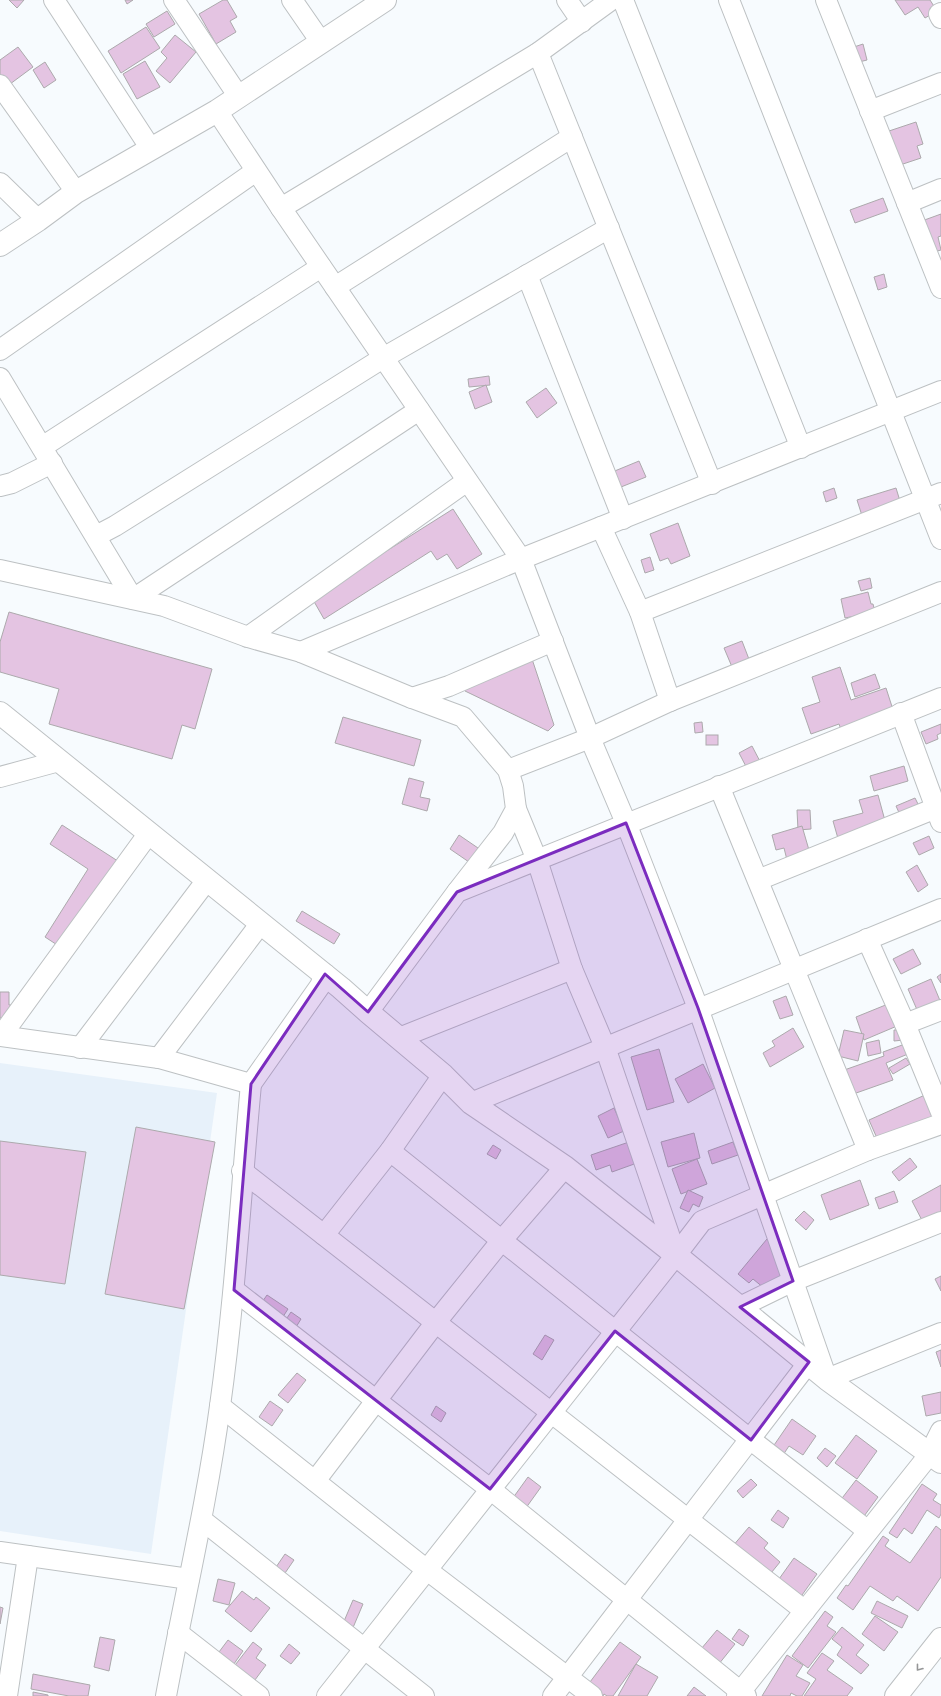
<svg xmlns="http://www.w3.org/2000/svg" width="941" height="1696" font-family="Barlow,sans-serif">
	<style>
		.built { fill: #e7f1fa }
		.building { fill: #e4c4e2; stroke: #aca9ac }
		.lines { fill: none; stroke-linecap: round; stroke-linejoin: round }
		.minor-casing { stroke: #bdc1c3; stroke-width: 22 }
		.tertiary-casing { stroke: #bdc1c3; stroke-width: 24 }
		.secondary-casing { stroke: #bdc1c3; stroke-width: 24 }
		.minor { stroke: #fff; stroke-width: 20 }
		.tertiary { stroke: #fff; stroke-width: 22 }
		.secondary { stroke: #fff; stroke-width: 22 }
		.oneway { stroke: #969798 }
		.marked { fill: #7b2cbf; fill-opacity: 0.2; stroke: #7b2cbf; stroke-width: 3; stroke-linejoin: round }
	</style>
	<rect width="100%" height="100%" fill="#f7fbfe"/>
	<polygon class="built" points="0,1063 217,1093 151,1554 0,1531"/>
	<g class="building">
		<polygon points="9,0 24,0 17,8"/>
		<polygon points="125,0 133,0 127,4"/>
		<polygon points="223,0 227,0 237,17 230,21 236,32 216,44 199,14"/>
		<polygon points="895,0 930,0 937,11 925,18 918,7 905,15"/>
		<polygon points="167,11 175,24 154,37 146,24"/>
		<polygon points="146,27 160,48 121,73 108,51"/>
		<polygon points="175,35 196,52 170,83 156,71 167,58 161,52"/>
		<polygon points="863,44 867,60 855,63 851,48"/>
		<polygon points="18,47 33,67 6,87 0,79 0,60"/>
		<polygon points="145,61 160,87 137,99 123,74"/>
		<polygon points="45,62 56,80 44,88 33,70"/>
		<polygon points="916,122 923,144 917,146 921,158 894,167 883,133"/>
		<polygon points="883,198 888,211 855,223 850,210"/>
		<polygon points="941,214 941,236 938,237 941,250 930,253 919,222"/>
		<polygon points="884,274 887,287 878,290 874,277"/>
		<polygon points="489,376 490,385 469,387 468,379"/>
		<polygon points="486,385 492,402 475,409 469,392"/>
		<polygon points="546,388 557,403 537,418 526,402"/>
		<polygon points="639,461 646,477 611,491 605,475"/>
		<polygon points="834,488 837,498 826,502 823,492"/>
		<polygon points="896,488 900,501 865,525 857,500"/>
		<polygon points="453,509 482,554 457,569 447,554 437,560 431,551 324,619 312,598"/>
		<polygon points="678,523 690,556 671,564 668,558 660,561 650,534"/>
		<polygon points="650,557 654,570 645,573 641,560"/>
		<polygon points="870,578 872,588 861,591 858,581"/>
		<polygon points="868,592 871,604 873,604 875,612 845,618 841,599"/>
		<polygon points="9,612 212,669 195,729 182,725 172,759 49,724 59,689 0,672 0,642"/>
		<polygon points="742,641 752,667 735,674 724,648"/>
		<polygon points="531,656 554,725 548,731 465,691 461,686"/>
		<polygon points="840,667 851,700 886,688 896,719 844,738 839,724 811,734 802,708 820,702 812,677"/>
		<polygon points="875,674 880,688 855,697 851,683"/>
		<polygon points="343,717 421,740 414,766 335,743"/>
		<polygon points="702,722 703,732 695,733 694,723"/>
		<polygon points="941,724 941,733 937,735 938,739 926,744 921,732"/>
		<rect x="706" y="735" width="12" height="10"/>
		<polygon points="752,746 765,771 752,778 739,753"/>
		<polygon points="904,766 908,781 874,791 870,776"/>
		<polygon points="409,778 424,782 420,797 430,799 427,811 402,804"/>
		<polygon points="878,795 887,828 839,842 833,821 863,813 859,800"/>
		<polygon points="915,798 920,808 901,817 896,806"/>
		<polygon points="797,810 810,810 811,829 798,830"/>
		<polygon points="62,825 124,865 68,952 45,937 88,869 50,844"/>
		<polygon points="802,826 811,857 788,864 784,848 776,850 772,835"/>
		<polygon points="459,835 478,848 469,862 450,849"/>
		<polygon points="929,836 934,848 919,855 913,843"/>
		<polygon points="917,865 928,885 918,892 906,872"/>
		<polygon points="302,911 340,934 334,944 296,921"/>
		<polygon points="913,949 921,964 901,974 893,959"/>
		<polygon points="941,974 941,983 937,977"/>
		<polygon points="931,979 941,1003 921,1019 908,989"/>
		<polygon points="0,992 9,992 9,1005 17,1005 17,1018 0,1018"/>
		<polygon points="786,996 793,1015 780,1019 773,1001"/>
		<polygon points="888,1004 897,1026 864,1040 856,1017"/>
		<polygon points="793,1028 804,1047 770,1067 763,1053 775,1046 772,1041"/>
		<polygon points="844,1030 864,1034 858,1061 838,1056"/>
		<polygon points="894,1030 904,1030 904,1040 894,1041"/>
		<polygon points="879,1040 881,1053 868,1056 866,1043"/>
		<polygon points="905,1044 908,1054 886,1063 893,1080 842,1098 833,1074 884,1056 883,1052"/>
		<polygon points="659,1049 674,1102 647,1110 631,1057"/>
		<polygon points="906,1058 910,1064 893,1074 889,1068"/>
		<polygon points="703,1064 715,1088 688,1103 675,1079"/>
		<polygon points="925,1095 936,1120 880,1145 869,1120"/>
		<polygon points="614,1108 624,1131 608,1138 598,1116"/>
		<polygon points="136,1127 215,1142 184,1309 105,1294"/>
		<polygon points="694,1133 700,1158 668,1167 661,1142"/>
		<polygon points="0,1141 86,1152 65,1284 0,1275"/>
		<polygon points="629,1142 637,1163 612,1172 610,1165 596,1170 591,1155"/>
		<polygon points="733,1142 738,1155 712,1164 708,1151"/>
		<polygon points="493,1145 501,1150 496,1159 487,1154"/>
		<polygon points="910,1158 917,1167 899,1181 892,1172"/>
		<polygon points="697,1159 707,1184 681,1194 672,1169"/>
		<polygon points="860,1180 869,1205 830,1220 821,1195"/>
		<polygon points="941,1185 941,1220 926,1228 912,1201"/>
		<polygon points="688,1190 703,1197 699,1207 693,1204 689,1212 680,1208"/>
		<polygon points="894,1191 898,1202 879,1209 875,1198"/>
		<polygon points="804,1211 814,1220 806,1230 795,1220"/>
		<polygon points="767,1239 789,1257 792,1266 770,1293 753,1279 749,1283 738,1274"/>
		<polygon points="941,1276 941,1291 935,1279"/>
		<polygon points="267,1295 288,1309 277,1326 256,1311"/>
		<polygon points="291,1312 301,1319 293,1332 283,1324"/>
		<polygon points="545,1335 554,1340 542,1360 533,1354"/>
		<polygon points="941,1350 941,1367 936,1352"/>
		<polygon points="297,1373 306,1380 288,1403 278,1395"/>
		<polygon points="941,1392 941,1413 926,1416 922,1396"/>
		<polygon points="270,1401 283,1410 272,1426 259,1417"/>
		<polygon points="436,1406 446,1413 441,1422 431,1415"/>
		<polygon points="792,1419 816,1436 803,1455 789,1446 781,1458 770,1451"/>
		<polygon points="856,1435 877,1451 857,1479 835,1463"/>
		<polygon points="825,1448 836,1456 827,1467 817,1458"/>
		<polygon points="528,1477 541,1487 523,1512 510,1502"/>
		<polygon points="751,1479 757,1485 743,1498 737,1491"/>
		<polygon points="856,1480 878,1497 859,1523 836,1506"/>
		<polygon points="922,1484 937,1494 933,1500 941,1505 941,1514 939,1518 927,1510 912,1534 904,1528 897,1538 889,1533"/>
		<polygon points="778,1510 789,1518 783,1528 771,1520"/>
		<polygon points="936,1526 941,1530 941,1577 918,1611 897,1596 893,1601 870,1586 853,1610 837,1598 846,1585 848,1586 883,1536 889,1540 885,1546 910,1563"/>
		<polygon points="749,1527 768,1543 764,1548 780,1562 767,1578 726,1554"/>
		<polygon points="285,1554 294,1560 283,1576 274,1570"/>
		<polygon points="794,1558 817,1574 797,1602 774,1586"/>
		<polygon points="218,1579 235,1583 229,1605 213,1601"/>
		<polygon points="242,1591 254,1600 256,1597 270,1608 251,1632 225,1611"/>
		<polygon points="353,1600 363,1604 352,1630 342,1626"/>
		<polygon points="877,1601 908,1616 902,1628 871,1613"/>
		<polygon points="0,1607 3,1608 0,1624"/>
		<polygon points="825,1611 833,1617 827,1626 836,1632 808,1668 792,1656"/>
		<polygon points="875,1616 898,1632 884,1651 862,1634"/>
		<polygon points="842,1627 864,1645 856,1655 869,1665 861,1674 837,1655 842,1647 832,1639"/>
		<polygon points="739,1629 749,1636 743,1646 732,1639"/>
		<polygon points="717,1630 735,1644 714,1670 696,1655"/>
		<polygon points="100,1637 115,1640 109,1671 94,1667"/>
		<polygon points="228,1640 243,1651 229,1671 213,1660"/>
		<polygon points="253,1642 262,1649 256,1658 266,1665 252,1684 232,1669"/>
		<polygon points="620,1642 641,1657 613,1696 607,1696 604,1694 603,1696 584,1696 581,1694"/>
		<polygon points="289,1644 300,1653 291,1664 280,1656"/>
		<polygon points="822,1653 834,1661 827,1670 853,1688 847,1696 804,1696 816,1679 807,1673"/>
		<polygon points="787,1655 803,1665 796,1676 810,1683 802,1696 797,1696 791,1693 790,1696 762,1696"/>
		<polygon points="636,1664 658,1677 647,1696 618,1696"/>
		<polygon points="33,1674 90,1685 88,1696 69,1696 31,1689"/>
		<polygon points="694,1687 706,1696 687,1696"/>
		<polygon points="33,1692 48,1695 48,1696 33,1696"/>
	</g>
	<g class="lines">
		<defs>
			<g id="minor">
				<polyline points="54,0 151,149"/>
				<polyline points="174,0 239,97"/>
				<polyline points="292,0 321,42"/>
				<polyline points="567,0 582,22"/>
				<polyline points="623,0 801,448"/>
				<polyline points="729,0 941,539"/>
				<polyline points="826,0 941,288"/>
				<polyline points="941,13 939,14 941,18"/>
				<polyline points="538,53 712,484"/>
				<polyline points="0,85 76,192"/>
				<polyline points="217,111 281,208 521,559 590,738 626,823 698,1008 827,1379 941,1333"/>
				<polyline points="870,111 941,83"/>
				<polyline points="0,183 38,220"/>
				<polyline points="907,203 941,189"/>
				<polyline points="281,208 538,53 611,0"/>
				<polyline points="527,275 623,519"/>
				<polyline points="335,287 572,137"/>
				<polyline points="0,350 256,171"/>
				<polyline points="0,378 133,599 419,410"/>
				<polyline points="42,447 321,267"/>
				<polyline points="0,486 12,483 52,463"/>
				<polyline points="601,527 640,612 670,701"/>
				<polyline points="96,536 115,526 383,358 609,228"/>
				<polyline points="0,570 164,606 248,637 301,652 412,698 463,717 508,770 513,786 516,809 503,833 457,892"/>
				<polyline points="640,612 941,493"/>
				<polyline points="248,637 467,481"/>
				<polyline points="301,652 521,559 941,391"/>
				<polyline points="412,698 449,686 553,641"/>
				<polyline points="901,713 941,822"/>
				<polyline points="508,770 590,738 670,701 941,592"/>
				<polyline points="0,777 59,761"/>
				<polyline points="719,786 868,1150"/>
				<polyline points="758,880 936,808"/>
				<polyline points="867,939 905,1024 941,1112"/>
				<polyline points="368,1012 457,892 941,698"/>
				<polyline points="905,1024 941,1010"/>
				<polyline points="0,1036 159,1058 251,1084 320,986 325,974"/>
				<polyline points="1,1036 149,833"/>
				<polyline points="399,1038 572,969"/>
				<polyline points="80,1048 207,880"/>
				<polyline points="159,1058 261,923"/>
				<polyline points="471,1103 941,909"/>
				<polyline points="390,1151 751,1440 868,1531"/>
				<polyline points="242,1171 805,1611"/>
				<polyline points="324,1235 390,1151 443,1075"/>
				<polyline points="676,1255 702,1221 868,1150 941,1124"/>
				<polyline points="234,1290 490,1489 746,1696"/>
				<polyline points="740,1307 793,1281 941,1222"/>
				<polyline points="220,1406 427,1570 592,1696"/>
				<polyline points="315,1481 436,1322 502,1240 565,1167"/>
				<polyline points="202,1520 424,1696"/>
				<polyline points="0,1552 189,1579"/>
				<polyline points="178,1633 259,1696"/>
				<polyline points="7,1696 28,1556"/>
				<path d="M166 1696C184 1599 207 1503 220 1406 235 1299 241 1191 251 1084"/>
				<polyline points="327,1696 676,1255 605,1047 572,969 537,860 516,809"/>
				<polyline points="553,1696 809,1362"/>
				<polyline points="737,1696 929,1455 941,1431"/>
			</g>
			<g id="tertiary">
				<polyline points="0,713 341,988 368,1012 443,1075 471,1103 565,1167 676,1255 827,1379 941,1462"/>
				<polyline points="896,1696 941,1639"/>
			</g>
			<polyline id="secondary" points="0,245 38,220 76,192 217,111 385,0"/>
		</defs>
		<use href="#minor" class="minor-casing"/>
		<use href="#tertiary" class="tertiary-casing"/>
		<use href="#secondary" class="secondary-casing"/>
		<use href="#minor" class="minor"/>
		<use href="#tertiary" class="tertiary"/>
		<use href="#secondary" class="secondary"/>
	</g>
	<defs><path id="oneway-chevron" d="M-2-3.5L2.5 0L-2 3.5" fill="none" stroke-width="1.6" stroke-linecap="round" stroke-linejoin="round"/></defs>
	<use class="oneway" href="#oneway-chevron" transform="translate(919 1668) rotate(128)"/>
	<path class="marked" d="M626 823 698 1008 793 1281 740 1307 809 1362 751 1440 615 1331 490 1489 234 1290 251 1084 325 974 368 1012 457 892Z"/>
</svg>
